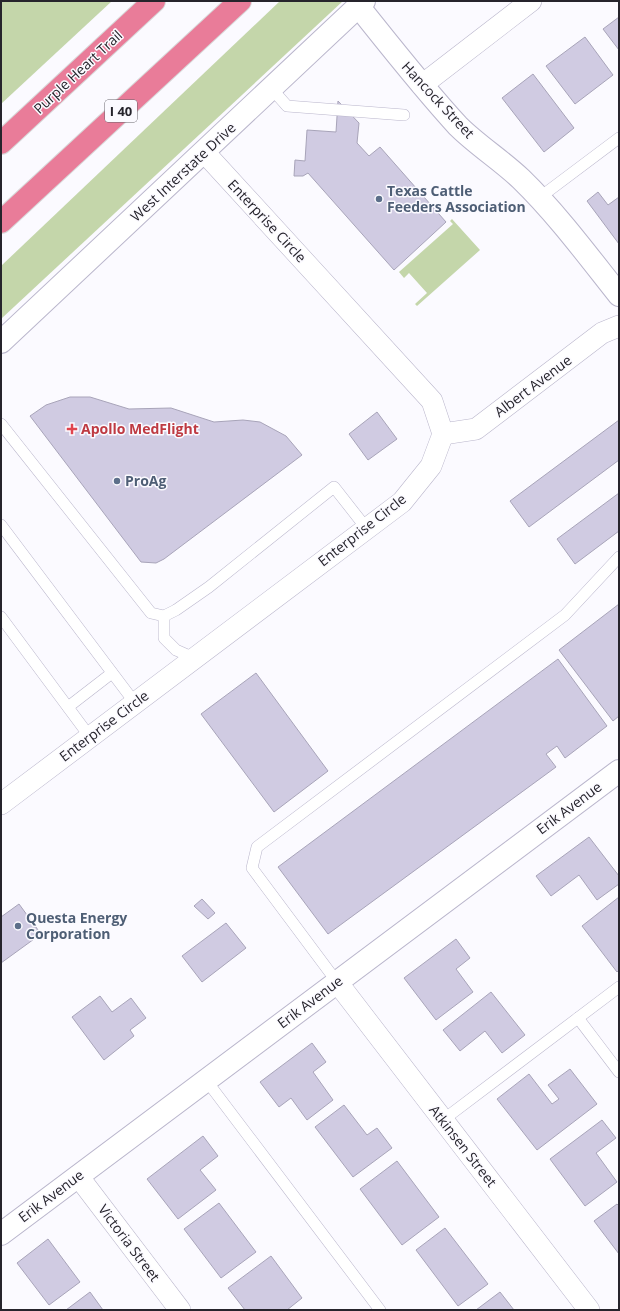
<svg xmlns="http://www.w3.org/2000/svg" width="620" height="1311" font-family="'Open Sans',sans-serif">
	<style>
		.grass { fill: #c4d6aa }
		.building { fill: #d0cbe2; stroke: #a8a4b9 }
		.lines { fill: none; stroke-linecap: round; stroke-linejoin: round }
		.service-casing { stroke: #bab6cc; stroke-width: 12 }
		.minor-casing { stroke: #bab6cc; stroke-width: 22 }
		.tertiary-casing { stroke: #bab6cc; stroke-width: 24 }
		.secondary-casing { stroke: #bab6cc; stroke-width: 24 }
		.motorway-casing { stroke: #d8d8d9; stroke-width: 24 }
		.service { stroke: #fff; stroke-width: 11 }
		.minor { stroke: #fff; stroke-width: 21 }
		.tertiary { stroke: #fff; stroke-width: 22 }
		.secondary { stroke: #fff; stroke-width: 22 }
		.motorway { stroke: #e97c99; stroke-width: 22 }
		.service-dot { fill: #5c6f8a; stroke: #fbfaff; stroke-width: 1.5 }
		.health-dot { fill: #e0444e; stroke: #fbfaff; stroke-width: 1.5 }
		.labels { text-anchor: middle; stroke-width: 3; stroke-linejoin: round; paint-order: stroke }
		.shield { fill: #fbfaff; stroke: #66646b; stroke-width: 1 }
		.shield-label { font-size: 13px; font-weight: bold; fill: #26242c }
		.street-label { font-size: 14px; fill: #26242c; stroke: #fbfaff }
		.service-label { font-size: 14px; font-weight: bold; fill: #4e5e75; stroke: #fbfaff; text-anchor: start }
		.health-label { font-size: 14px; font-weight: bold; fill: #be3a42; stroke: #fbfaff; text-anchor: start }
	</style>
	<rect width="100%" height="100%" fill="#fbfaff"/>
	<g class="grass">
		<polygon points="1,1 112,1 1,104"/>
		<polygon points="280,1 343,1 1,319 1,266"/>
		<polygon points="452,219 480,250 417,306 415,304 427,293 409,273 404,278 399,272 453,224 450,221"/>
	</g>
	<g class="building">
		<polygon points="619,17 619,50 603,29"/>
		<polygon points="585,37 613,75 575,104 546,66"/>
		<polygon points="533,74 574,128 544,152 502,98"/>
		<polygon points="338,101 359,123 357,143 369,156 380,147 446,222 394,270 308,173 303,176 294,176 295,160 305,161 307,130 336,132"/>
		<polygon points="598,192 608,205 619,197 619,244 587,201"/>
		<polygon points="70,397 90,397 129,409 171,408 214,422 243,420 260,422 286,436 302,455 164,559 156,563 141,562 30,416 46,405"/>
		<polygon points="377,412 397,439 368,460 349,434"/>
		<polygon points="619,420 619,460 529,527 510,501"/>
		<polygon points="619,493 619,531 575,564 557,539"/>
		<polygon points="619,604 619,716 613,721 559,650"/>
		<polygon points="558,659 607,726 565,758 557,746 546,754 556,767 328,934 278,867"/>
		<polygon points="256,673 328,771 274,812 201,714"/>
		<polygon points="589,837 619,876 619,884 597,900 579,875 551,896 536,876"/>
		<polygon points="619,897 619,970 617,972 582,926"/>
		<polygon points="202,899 215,913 208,919 194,906"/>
		<polygon points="19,904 41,934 1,963 1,917"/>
		<polygon points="226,923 246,948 202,982 182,956"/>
		<polygon points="456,939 470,958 456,969 473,992 436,1020 404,978"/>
		<polygon points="491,992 525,1035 502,1053 485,1031 460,1051 443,1030"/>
		<polygon points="100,996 112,1012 131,998 146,1018 130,1030 134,1036 104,1060 72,1017"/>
		<polygon points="312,1043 326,1062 313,1072 333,1100 307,1120 291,1098 279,1107 260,1082"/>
		<polygon points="570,1069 597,1104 537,1150 497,1099 529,1074 552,1104 559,1099 548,1085"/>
		<polygon points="344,1105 367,1135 377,1128 392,1148 353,1177 315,1127"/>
		<polygon points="602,1120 616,1138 596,1153 617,1182 585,1206 550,1159"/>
		<polygon points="203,1136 218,1156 200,1170 216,1190 178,1219 147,1179"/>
		<polygon points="397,1161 439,1217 402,1245 360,1189"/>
		<polygon points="219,1203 256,1252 221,1278 184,1229"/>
		<polygon points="617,1204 619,1206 619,1254 594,1221"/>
		<polygon points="445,1228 488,1284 458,1306 416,1250"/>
		<polygon points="48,1239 80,1282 49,1305 17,1263"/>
		<polygon points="271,1256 302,1298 287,1310 245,1310 228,1288"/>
		<polygon points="90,1292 103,1310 66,1310"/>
		<polygon points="500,1292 514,1310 476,1310"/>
	</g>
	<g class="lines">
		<defs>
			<g id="service">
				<polyline points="272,89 287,106 404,115"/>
				<polyline points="539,198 619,138"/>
				<polyline points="1,424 151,613 164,616 176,610 209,587 334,487 367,529"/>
				<polyline points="1,525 135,703"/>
				<polyline points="164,616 164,638 176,650 194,658"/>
				<polyline points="1,617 90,737"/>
				<polyline points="68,707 112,673"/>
				<polyline points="337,982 252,868 257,847 565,615 619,557"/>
				<polyline points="578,1018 619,1072"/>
				<polyline points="206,1080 380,1310"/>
				<polyline points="443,1120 619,987"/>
			</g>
			<g id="minor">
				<polyline points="422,85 531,1"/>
				<polyline points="443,434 476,429 602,333 619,326"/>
				<polyline points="1,804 402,502 431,466 443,434 432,401 204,152"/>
				<polyline points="337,982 589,1310"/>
				<polyline points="78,1176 180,1310"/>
			</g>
			<g id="tertiary">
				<path d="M359 7C391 47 423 88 458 126 477 145 501 160 521 179 557 214 588 256 619 295"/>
				<polyline points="1,1234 619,771"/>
			</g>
			<polyline id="secondary" points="1,342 364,1"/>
			<g id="motorway">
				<polyline points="1,143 154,1"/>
				<polyline points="1,222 240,1"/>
			</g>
		</defs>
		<use href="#service" class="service-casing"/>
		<use href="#minor" class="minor-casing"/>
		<use href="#tertiary" class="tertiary-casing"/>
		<use href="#secondary" class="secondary-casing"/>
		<use href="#motorway" class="motorway-casing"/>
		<use href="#service" class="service"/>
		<use href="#minor" class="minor"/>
		<use href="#tertiary" class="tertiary"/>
		<use href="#secondary" class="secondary"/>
		<use href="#motorway" class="motorway"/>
	</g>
	<g class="service-dot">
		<circle cx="379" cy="199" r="4"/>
		<circle cx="117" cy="481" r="4"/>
		<circle cx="18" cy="926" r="4"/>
	</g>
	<path class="health-dot" d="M70 423h4v4h4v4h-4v4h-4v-4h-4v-4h4z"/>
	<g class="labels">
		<rect class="shield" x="105" y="100" width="32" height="22" rx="3"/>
		<g class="shield-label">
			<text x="121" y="116">I 40</text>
		</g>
		<g class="street-label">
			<text transform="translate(78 72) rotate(-43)" y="5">Purple Heart Trail</text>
			<text transform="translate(438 100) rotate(47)" y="5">Hancock Street</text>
			<text transform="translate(183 172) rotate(-43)" y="5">West Interstate Drive</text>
			<text transform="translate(267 221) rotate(47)" y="5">Enterprise Circle</text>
			<text transform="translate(533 386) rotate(-37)" y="5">Albert Avenue</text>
			<text transform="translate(362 530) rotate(-38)" y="5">Enterprise Circle</text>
			<text transform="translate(104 726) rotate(-37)" y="5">Enterprise Circle</text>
			<text transform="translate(569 808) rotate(-37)" y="5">Erik Avenue</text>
			<text transform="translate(310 1002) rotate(-37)" y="5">Erik Avenue</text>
			<text transform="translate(463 1146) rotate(52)" y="5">Atkinsen Street</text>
			<text transform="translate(51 1196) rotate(-37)" y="5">Erik Avenue</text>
			<text transform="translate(129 1243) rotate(53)" y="5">Victoria Street</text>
		</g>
		<g class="service-label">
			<text x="387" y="196">Texas Cattle<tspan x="387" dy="16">Feeders Association</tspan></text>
			<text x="125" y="486">ProAg</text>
			<text x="26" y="923">Questa Energy<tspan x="26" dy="16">Corporation</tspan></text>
		</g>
		<g class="health-label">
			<text x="81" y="434">Apollo MedFlight</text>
		</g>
	</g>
	<rect width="620" height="1311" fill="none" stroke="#26242c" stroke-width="4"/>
</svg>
